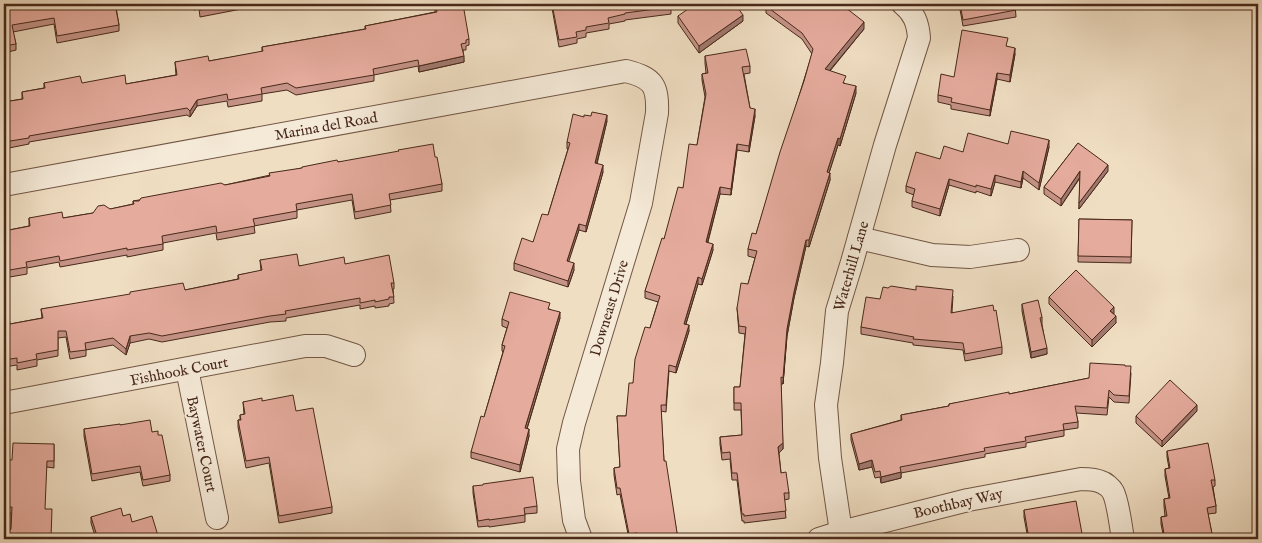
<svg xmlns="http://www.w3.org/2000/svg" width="1262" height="543" font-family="'IM FELL English',serif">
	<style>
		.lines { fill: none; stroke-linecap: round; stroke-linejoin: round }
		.minor-casing { stroke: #725644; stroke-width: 24 }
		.minor { stroke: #f5ead8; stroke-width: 22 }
		.wall { fill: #c59387; stroke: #48291a }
		.shaded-wall { fill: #a0786e; stroke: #48291a }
		.building { fill: #e5ab9d; stroke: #48291a }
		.labels { text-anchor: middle; stroke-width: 4.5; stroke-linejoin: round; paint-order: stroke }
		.street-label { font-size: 15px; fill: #48291a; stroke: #f5ead8 }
	</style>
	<rect width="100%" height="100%" fill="#f0dec3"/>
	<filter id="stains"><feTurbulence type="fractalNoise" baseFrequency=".004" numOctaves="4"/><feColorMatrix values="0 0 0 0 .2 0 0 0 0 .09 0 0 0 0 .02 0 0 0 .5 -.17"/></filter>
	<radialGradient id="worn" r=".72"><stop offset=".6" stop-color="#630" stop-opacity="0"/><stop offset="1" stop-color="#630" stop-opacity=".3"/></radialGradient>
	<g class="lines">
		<defs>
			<g id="minor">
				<path d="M4 185 626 71C653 78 658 85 657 113L641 203 574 423 568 449 569 481 574 520 581 539"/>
				<polyline points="859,238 932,255 970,257 1018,250"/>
				<polyline points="187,369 217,518"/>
				<polyline points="4,403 305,346 326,346 354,355"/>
				<path d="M819 539 841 532 968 500 1081 479C1087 479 1095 479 1101 482 1105 483 1111 488 1113 492 1118 501 1121 528 1123 539"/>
				<path d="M844 539 841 532 830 458 826 405 832 363 837 311 852 262 885 145 919 38C918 23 914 13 903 4"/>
			</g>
		</defs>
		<use href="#minor" class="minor-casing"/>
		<use href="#minor" class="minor"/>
	</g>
	<g class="wall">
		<polygon points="4,4 131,4 116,7 119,25 119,31 57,43 54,24 13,32 16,44 16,50 4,53"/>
		<polygon points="193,4 257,4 257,6 200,17 199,9 194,10"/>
		<polygon points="435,4 469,39 469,45 466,46 466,50 463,50 464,62 419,72 418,66 374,75 374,81 296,95 287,90 262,94 262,101 228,107 227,101 197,106 190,117 187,115 29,142 29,144 4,149 4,102 22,99 22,92 44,88 44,83 126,84 176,75 175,62 209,61 262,52 262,47 365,29 365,26 435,12"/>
		<polygon points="552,4 671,7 671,14 625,20 625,21 609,24 609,29 586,33 586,37 577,39 577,43 559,47 552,8"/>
		<polygon points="959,4 1015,4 1016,17 963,26"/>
		<polygon points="766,6 864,29 830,71 856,93 840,146 838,145 829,173 830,180 809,247 806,246 794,298 787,336 783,384 781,384 783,449 779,453 781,473 789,493 789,499 784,500 786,518 744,523 744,521 742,521 737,480 732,480 730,459 722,460 720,444 720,437 742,435 741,410 734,410 734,387 740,387 745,334 739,333 737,308 748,284 755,258 748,256 748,249 756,234 812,54 802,39 766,13"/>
		<polygon points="678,16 743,21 699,53 678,23"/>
		<polygon points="1007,46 1015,54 1010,82 997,79 990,116 951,109 951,105 938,102 938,95 954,77"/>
		<polygon points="705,56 750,66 750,73 744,74 750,108 755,116 749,152 737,150 731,195 720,194 708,242 713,250 702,285 698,284 686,324 689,331 676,373 669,371 666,412 661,411 664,461 678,539 629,539 620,494 617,495 614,475 614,468 620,467 617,416 626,416 633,383 658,302 645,298 645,291 683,188 697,145 705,97 702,80 702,74 706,73 705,63"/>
		<polygon points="607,121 597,164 603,172 586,232 579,230 568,261 574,270 568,287 514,270 514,263 533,242 548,215 568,149 567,149 567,142"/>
		<polygon points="1078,143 1108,171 1079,209 1080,178 1061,206 1044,194 1044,187"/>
		<polygon points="1008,144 1049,147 1039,190 1023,178 1021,188 995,182 991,196 976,191 976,193 949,185 940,216 912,207 912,201 914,195 906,192 906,186 940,159 963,152"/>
		<polygon points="435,157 442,184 442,191 390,200 391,212 355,219 352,200 297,210 297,218 254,226 255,233 217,240 216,233 163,243 163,250 127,257 127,255 60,267 59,262 27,268 27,274 4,278 4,231 29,226 29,218 63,218 93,213 133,204 133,201 225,185 302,168 338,162"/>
		<polygon points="1079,219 1132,220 1131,263 1078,262"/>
		<polygon points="260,260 299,266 345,264 394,283 394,289 393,289 394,303 389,304 389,306 375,308 375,306 360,309 360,305 286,318 286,321 270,322 162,342 149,339 130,343 126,355 113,345 86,350 86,356 70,359 66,337 58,338 58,356 37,360 37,366 17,370 17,365 4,367 4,318 10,324 42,318 41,309 185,290 238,279 238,275 261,271"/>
		<polygon points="953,296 952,312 1002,347 1002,354 965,361 963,350 913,345 913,343 861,334 861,327 880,299"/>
		<polygon points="1049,297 1113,314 1116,323 1092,347 1049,304"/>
		<polygon points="1022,304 1042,317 1042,324 1047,354 1031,358 1022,311"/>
		<polygon points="550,309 560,318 527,429 529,436 520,472 471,458 471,452 484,417 503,352 502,351 502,345 507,328 502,326 502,319"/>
		<polygon points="1125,366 1131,373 1129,403 1114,402 1109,397 1107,415 1076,413 1078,422 1078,428 1064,430 1064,436 1026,443 1026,447 985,454 985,457 901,473 901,478 881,483 880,477 875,478 872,467 859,470 851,440 851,434 901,420 901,415 949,406 949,404 1009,394 1089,378"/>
		<polygon points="262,401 296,411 332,507 332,513 279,523 269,463 246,468 238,427 238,420 240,420 240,415 244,414 243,402"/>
		<polygon points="1197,411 1162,447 1136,423 1136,416"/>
		<polygon points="120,425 152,432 158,435 170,475 170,481 143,486 140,472 92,481 84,436 84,429"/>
		<polygon points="54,444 54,468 47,467 11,529 11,513 6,513 6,507 12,460"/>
		<polygon points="1167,451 1215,480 1215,486 1213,487 1216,506 1216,513 1208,514 1213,539 1164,539 1161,524 1161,517 1165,516 1164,506 1164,499 1169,498 1165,476 1165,469 1169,468 1167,457"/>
		<polygon points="473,486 537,506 537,513 525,514 525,522 489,527 489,526 478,527 473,493"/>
		<polygon points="1024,510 1083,539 1028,539 1024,517"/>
		<polygon points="123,516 132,522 159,539 96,539 91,523 91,517"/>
	</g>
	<g class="shaded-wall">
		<polygon points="743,15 743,21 699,53 699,46"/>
		<polygon points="864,22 864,29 825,76 825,69"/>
		<polygon points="1015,48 1015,54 1010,82 1010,75"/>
		<polygon points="464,56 464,62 419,72 419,66"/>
		<polygon points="997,73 997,79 990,116 990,110"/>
		<polygon points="856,86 856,93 840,146 840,139"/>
		<polygon points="197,100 197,106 190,117 190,111"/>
		<polygon points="755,109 755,116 749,152 749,146"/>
		<polygon points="607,115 607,121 595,170 595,163"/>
		<polygon points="838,138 838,145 827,179 827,172"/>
		<polygon points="1049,140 1049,147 1039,190 1039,183"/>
		<polygon points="737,144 737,150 731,195 731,189"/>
		<polygon points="603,165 603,172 586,232 586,226"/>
		<polygon points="1108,165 1108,171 1079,209 1079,203"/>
		<polygon points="1023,171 1023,178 1021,188 1021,182"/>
		<polygon points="1080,171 1080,177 1061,206 1061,199"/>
		<polygon points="830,173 830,180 809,247 809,240"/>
		<polygon points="995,175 995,182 991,196 991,189"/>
		<polygon points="949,179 949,185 940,216 940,209"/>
		<polygon points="720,187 720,194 706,248 706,242"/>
		<polygon points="579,224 579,230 567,267 567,261"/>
		<polygon points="806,240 806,246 794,298 787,336 783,384 787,329 794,292"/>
		<polygon points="713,244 713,250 702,285 702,279"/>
		<polygon points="574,263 574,270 568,287 568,281"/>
		<polygon points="698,277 698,284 684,330 684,324"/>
		<polygon points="1114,307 1114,314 1110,311"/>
		<polygon points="560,312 560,318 525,435 525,428"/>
		<polygon points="1116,316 1116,323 1092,347 1092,340"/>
		<polygon points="689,325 689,331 676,373 676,367"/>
		<polygon points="130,336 130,343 126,355 126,349"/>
		<polygon points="1047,348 1047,354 1031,358 1031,352"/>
		<polygon points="1197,405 1197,411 1162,447 1162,441"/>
		<polygon points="529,429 529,436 520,472 520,465"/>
		<polygon points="783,443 783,449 778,454 778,447"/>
		<polygon points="872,460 872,467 859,470 859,464"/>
		<polygon points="901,472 901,478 881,483 881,477"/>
	</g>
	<g class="building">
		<polygon points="4,4 115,4 119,25 57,36 54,18 12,25 16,44 4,46"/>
		<polygon points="199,4 233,4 200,10"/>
		<polygon points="435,4 463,4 469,39 466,40 466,43 461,44 464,56 419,66 418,60 373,69 374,75 296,88 287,83 261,88 262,94 228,100 227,94 197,100 190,111 187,108 29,136 29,138 4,142 4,102 23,99 22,92 45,88 44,83 80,76 82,83 125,75 126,84 177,75 175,62 208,56 209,61 263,51 262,47 366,29 365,26 437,12"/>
		<polygon points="552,4 670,4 671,7 625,13 625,14 608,18 609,23 586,27 586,30 576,32 577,37 559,40"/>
		<polygon points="695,4 735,4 743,15 699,46 678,16"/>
		<polygon points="768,4 841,4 864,22 825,69 846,76 843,83 856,86 840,139 838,138 827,172 830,173 809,240 806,240 794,292 787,329 783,378 781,377 783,443 778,447 781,473 786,472 789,493 784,493 786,511 744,516 744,514 742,514 737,473 732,473 730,452 722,453 720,437 742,435 741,403 734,403 734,387 740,387 746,327 739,326 737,308 741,283 748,284 757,251 748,249 752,233 756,234 780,152 804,81 813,49 802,33 766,6"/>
		<polygon points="960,4 1015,4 1016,10 963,20"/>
		<polygon points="962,30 1008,38 1006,46 1015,48 1010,75 997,73 990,110 951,102 952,98 938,95 941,74 954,77"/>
		<polygon points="746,49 750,66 742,67 750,108 755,109 749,146 737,144 731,189 720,187 706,242 713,244 702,279 698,277 684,324 689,325 676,367 669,365 666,405 661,405 664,461 666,461 678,539 638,539 637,533 629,534 620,488 617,488 614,468 620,467 617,416 626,416 629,383 633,383 635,359 645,327 650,328 660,296 645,291 662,238 664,239 678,187 683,188 689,144 697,145 706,94 702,74 708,73 705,56"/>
		<polygon points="592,112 607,115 595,163 603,165 586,226 579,224 567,261 574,263 568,281 514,263 522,238 533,242 542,214 548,215 570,143 567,142 573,114 584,117 584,115 591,116"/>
		<polygon points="1011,131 1049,140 1039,183 1023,171 1021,182 995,175 991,189 976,185 976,187 949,179 940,209 912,201 915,189 906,186 916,152 940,159 944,146 963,152 968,133 1008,144"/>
		<polygon points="1078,143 1108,165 1079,203 1080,171 1061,199 1044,187"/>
		<polygon points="433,144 435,157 437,157 442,184 389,194 391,205 355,212 352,194 296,204 297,211 253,219 255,226 217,233 216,226 162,236 163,244 127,250 127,248 60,261 59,256 26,262 27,267 4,271 4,231 30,226 29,218 62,212 63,218 93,213 98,206 104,205 110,209 134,204 133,201 139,201 141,198 221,183 225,185 270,176 269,173 302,168 302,167 337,160 338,162 399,151 398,150"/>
		<polygon points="1079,219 1132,220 1131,257 1078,256"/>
		<polygon points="297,254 299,266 344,257 345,264 389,255 394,283 391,283 394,297 389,297 389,299 375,302 375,300 360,303 360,298 285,311 286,314 270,316 162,336 149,333 130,336 126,349 113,338 85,343 86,350 70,352 66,331 58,331 58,350 36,354 37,359 17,363 17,358 4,360 4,318 9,317 10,324 43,318 41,309 130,294 130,292 183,283 185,290 239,279 238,275 262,270 260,260"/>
		<polygon points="1076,270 1114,307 1110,311 1116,316 1092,340 1049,297"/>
		<polygon points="891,286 916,290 916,286 953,290 951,313 993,305 994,311 996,310 1002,347 965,354 963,343 913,339 914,337 861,327 866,297 880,299 883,287 888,288"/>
		<polygon points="510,292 550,303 548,309 560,312 525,428 529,429 520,465 471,452 481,416 484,417 505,346 502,345 509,322 502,319"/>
		<polygon points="1038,300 1042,317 1040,318 1047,348 1031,352 1022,304"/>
		<polygon points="1090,363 1125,365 1125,366 1131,366 1129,396 1114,395 1109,390 1107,408 1075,406 1078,422 1063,424 1064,430 1025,437 1026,441 984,448 985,451 900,467 901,472 881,477 880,471 875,472 872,460 859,464 851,434 902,420 901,415 949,406 949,404 1009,392 1009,394 1089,378"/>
		<polygon points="1170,380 1197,405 1162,441 1136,416"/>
		<polygon points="293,395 296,411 313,408 332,507 279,516 269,457 246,461 238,420 241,420 240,415 245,414 243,402 262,398 262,401"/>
		<polygon points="150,420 152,432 158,431 158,435 162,435 170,475 143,480 140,466 92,474 84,429 120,424 120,425"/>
		<polygon points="13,443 54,444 54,461 47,461 45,509 52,509 51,538 53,538 53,539 4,539 4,537 11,529 12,507 6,507 8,460 12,460"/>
		<polygon points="1208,443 1215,480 1211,480 1216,506 1207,508 1213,539 1165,539 1161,517 1167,516 1164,499 1170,498 1165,469 1170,468 1167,451"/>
		<polygon points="533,477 537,506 524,508 525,515 489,520 489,519 478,521 473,486 483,485 483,484"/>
		<polygon points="1076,501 1083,539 1029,539 1024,510"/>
		<polygon points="121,508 123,516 130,514 132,522 152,516 159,539 98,539 91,517"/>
		<polygon points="934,535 936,539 924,539"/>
	</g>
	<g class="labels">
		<g class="street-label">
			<text transform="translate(326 126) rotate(-10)" y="5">Marina del Road</text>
			<text transform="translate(851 266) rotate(-74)" y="5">Waterhill Lane</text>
			<text transform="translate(609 308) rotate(-73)" y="5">Downeast Drive</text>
			<text transform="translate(179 371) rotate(-11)" y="5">Fishhook Court</text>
			<text transform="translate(202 444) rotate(78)" y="5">Baywater Court</text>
			<text transform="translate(958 503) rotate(-13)" y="5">Boothbay Way</text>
		</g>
	</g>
	<rect width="1262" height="543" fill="none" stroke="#f0dec3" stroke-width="20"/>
	<rect x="5" y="5" width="1252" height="533" fill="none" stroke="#48291a" stroke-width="2.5"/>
	<rect x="10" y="10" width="1242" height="523" fill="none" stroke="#48291a"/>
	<rect width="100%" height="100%" filter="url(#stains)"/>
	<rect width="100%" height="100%" fill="url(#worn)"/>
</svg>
